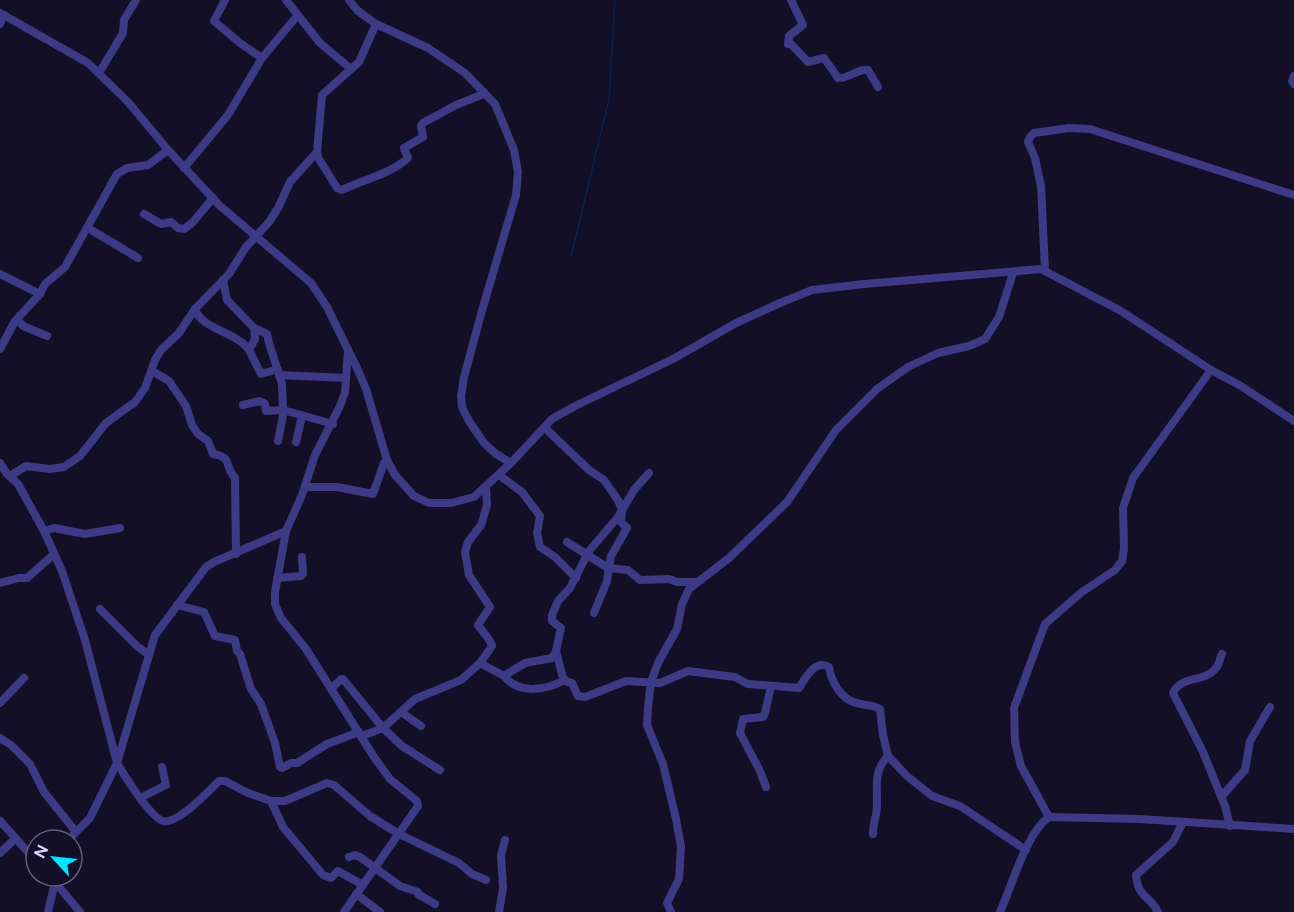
<svg xmlns="http://www.w3.org/2000/svg" width="1294" height="912" font-family="Figtree,sans-serif">
	<style>
		.lines { fill: none; stroke-linecap: round; stroke-linejoin: round }
		.stream { stroke: #0c2248; stroke-width: 1.5 }
		.minor { stroke: #3d3a85; stroke-width: 8 }
	</style>
	<rect width="100%" height="100%" fill="#130f26"/>
	<g class="lines">
		<polyline class="stream" points="571,257 609,99 615,0"/>
		<g class="minor">
			<polyline points="225,0 214,21 240,43 262,58"/>
			<polyline points="286,0 320,43 351,69"/>
			<polyline points="349,0 358,11 376,24 428,48 465,73 495,104 514,150 518,172 516,195 483,307 464,377 461,396 462,407 469,421 484,443 496,454 511,463"/>
			<path d="M791 0 803 25 789 36 788 44H791L808 62 824 58 838 78C849 79 858 68 868 70L878 87"/>
			<polyline points="0,13 88,63 128,102 168,150 219,205 311,283 327,307 357,368 366,389 387,460 395,475 414,496 429,503 451,503 474,497 511,463 552,419 575,406 673,359 736,323 780,303 812,290 864,284 1041,269 1121,311 1211,370 1241,386 1294,421"/>
			<polyline points="0,24 4,15"/>
			<polyline points="99,73 123,33 124,20 136,0"/>
			<polyline points="1294,76 1292,81 1294,84"/>
			<path d="M317 152 319 159 337 188 342 190C364 179 389 175 408 158L404 148 423 137 421 126 423 123 456 105 481 95 483 91"/>
			<polyline points="184,168 228,115 262,58 297,16"/>
			<polyline points="144,214 161,224 171,222 178,228 184,229 193,222 213,198"/>
			<polyline points="88,228 138,258"/>
			<polyline points="1045,270 1041,186 1035,158 1028,142 1030,137 1034,133 1069,128 1090,129 1294,195"/>
			<polyline points="0,274 40,294"/>
			<polyline points="223,280 227,300 254,328 267,334 269,343 282,384 283,410 333,424"/>
			<path d="M195 309C201 329 237 332 249 350"/>
			<polyline points="18,320 23,326 47,336"/>
			<polyline points="254,328 255,339 249,350 261,374 278,369"/>
			<polyline points="0,349 15,321 40,294 45,284 65,267 117,174 127,168 148,165 168,150"/>
			<path d="M152 371 169 381 186 406 192 425 198 434 208 441 213 454C234 458 223 465 235 478L236 554"/>
			<polyline points="279,375 346,378"/>
			<polyline points="243,405 260,401 265,404 266,411 283,410"/>
			<polyline points="545,428 589,470 604,480 618,500 622,510 621,522 627,528 611,556 607,581 594,613"/>
			<polyline points="278,441 284,411"/>
			<polyline points="296,442 302,416"/>
			<polyline points="0,463 7,474 18,484 44,531 62,571 85,640 117,763 90,818 68,840"/>
			<path d="M649 473 634 490 618 517 589 551 570 588 558 601 552 615V621L561 628 556 651 563 678 567 682 572 683 578 696 585 697 626 681 660 683 688 671 735 677 748 684 799 688C806 677 815 659 829 667 831 681 841 700 857 703 865 706 871 704 880 709L883 735 888 756 907 776 932 796 960 806 1026 850"/>
			<polyline points="499,475 522,492 540,516 537,533 540,547 555,557 576,578"/>
			<polyline points="10,476 26,466 50,469 64,467 80,456 106,423 135,402 145,388 155,360 161,350 179,333 195,309 229,274 246,247 269,222 278,208 290,182 317,152 322,95 359,62 376,24"/>
			<polyline points="305,487 337,487 373,494 384,463 387,460"/>
			<polyline points="44,531 54,528 85,534 120,528"/>
			<path d="M286 531 214 562 206 567 155 635 117 763C124 775 150 817 163 821 177 825 209 791 219 781H225L248 793 271 801 283 827 323 875 331 878 338 871 363 885"/>
			<polyline points="567,542 608,568 628,570 640,580 669,579 677,582 696,582"/>
			<polyline points="277,578 301,576 303,574 302,557"/>
			<polyline points="0,583 19,578 27,578 54,554"/>
			<polyline points="177,605 204,612 215,636 235,640 237,651 240,654 251,689 261,704 275,743 280,767 282,768 291,763 297,763 327,744 359,732"/>
			<polyline points="100,609 138,647 148,654"/>
			<path d="M1222 654C1220 658 1219 665 1216 668 1205 683 1181 675 1173 693L1203 752 1225 806 1230 826"/>
			<polyline points="480,663 504,676 525,663 552,658 556,651"/>
			<path d="M504 676C519 695 546 690 565 680"/>
			<polyline points="332,688 341,679 343,679 383,728 402,746 440,770"/>
			<polyline points="0,703 24,678"/>
			<polyline points="401,712 421,726"/>
			<polyline points="362,736 383,728 415,699 461,680 480,663 492,646 490,641 478,625 490,607 469,575 465,552 468,542 481,525 483,519 487,505 486,488"/>
			<polyline points="0,738 11,745 30,764 44,792 76,832"/>
			<polyline points="766,787 760,771 740,733 743,719 763,717 765,713 771,686"/>
			<polyline points="1221,797 1245,770 1250,741 1270,707"/>
			<polyline points="140,798 166,785 162,767"/>
			<polyline points="271,801 285,801 327,783 334,785 370,816 399,834 459,863 472,874 486,880"/>
			<polyline points="1049,817 1021,766 1015,742 1014,708 1045,624 1082,592 1115,570 1122,561 1124,549 1123,508 1133,478 1211,370"/>
			<polyline points="0,821 36,861"/>
			<path d="M873 834C873 827 874 822 876 815 880 794 870 774 888 756"/>
			<polyline points="0,853 15,839"/>
			<polyline points="349,857 355,855 360,857 400,886 418,892 418,894 435,904"/>
			<polyline points="50,876 80,912"/>
			<polyline points="356,894 380,912"/>
			<polyline points="48,912 56,878"/>
			<polyline points="344,912 418,806 417,801 390,779 374,757 306,649 281,618 275,604 275,592 286,531 302,495 315,455 340,406 345,392 348,350"/>
			<polyline points="499,912 503,888 501,855 505,840"/>
			<polyline points="671,912 667,903 679,879 681,847 676,819 663,764 647,725 648,707 651,682 658,663 677,629 682,604 689,589 729,558 787,502 836,430 877,389 908,367 938,353 969,346 985,339 999,317 1013,273"/>
			<path d="M1000 912C1012 886 1026 833 1049 817L1140 819 1294 829"/>
			<path d="M1158 912C1150 895 1138 899 1136 875L1173 842 1183 822"/>
		</g>
	</g>
	<g transform="translate(54 858) rotate(297)"><circle r="28" fill="#130f26" stroke="#625e7d" stroke-width="1.5"/>
	<path d="M0-4.5L10 22L0 15L-10 22Z" fill="#00e5ff"/>
	<text y="-9" font-size="16" font-weight="bold" text-anchor="middle" fill="#d9d4ff">N</text>
	</g>
</svg>
